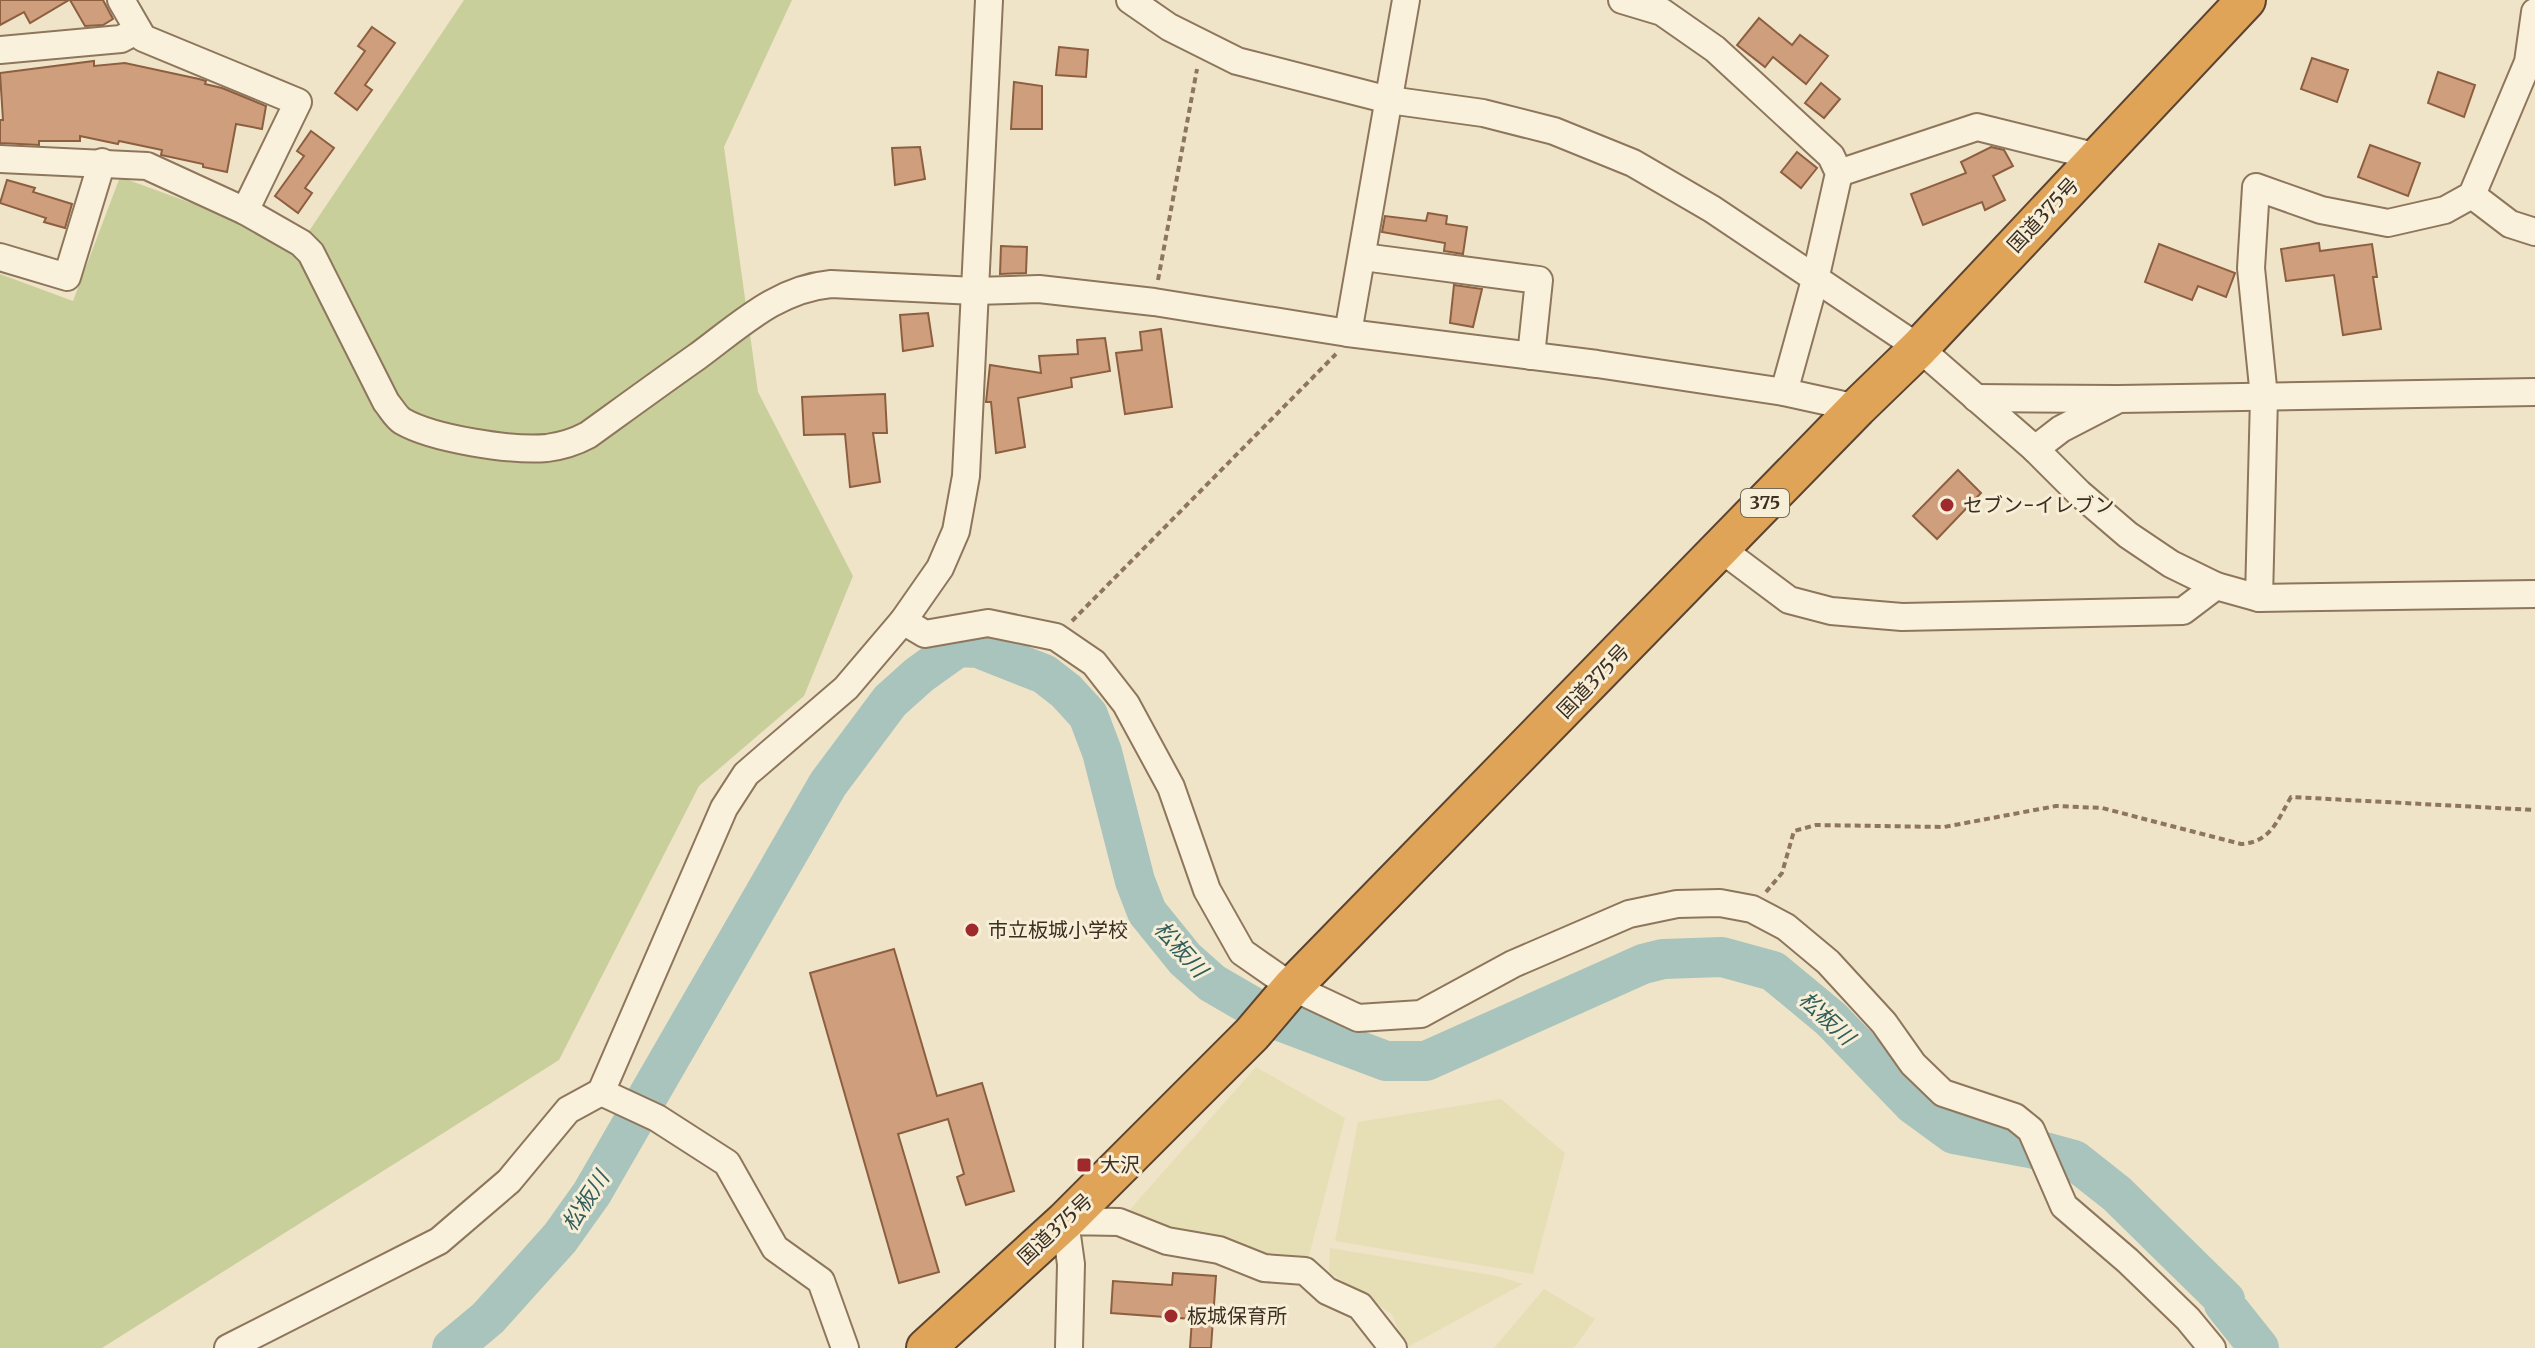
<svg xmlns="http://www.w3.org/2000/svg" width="2535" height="1348" font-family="Merriweather,'Noto Sans JP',serif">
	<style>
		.farmland { fill: #e6deb5 }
		.green { fill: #c9cf9b }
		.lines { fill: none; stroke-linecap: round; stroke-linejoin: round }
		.river { stroke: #a9c4bc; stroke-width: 40 }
		.building { fill: #cf9f7d; stroke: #8d5f41; stroke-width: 2 }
		.minor-casing { stroke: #8d765c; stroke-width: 30 }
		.highway-casing { stroke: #5b4430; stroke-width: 42 }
		.path { stroke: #8d765c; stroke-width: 4; stroke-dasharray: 6 4; stroke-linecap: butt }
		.minor { stroke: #faf1dc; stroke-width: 26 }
		.highway { stroke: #e0a458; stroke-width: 38 }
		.poi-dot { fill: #9e2a2b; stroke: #f7eed8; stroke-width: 3 }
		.labels { text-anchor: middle; stroke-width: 6; stroke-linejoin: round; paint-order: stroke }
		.shield { fill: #f7eed8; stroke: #756857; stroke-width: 2 }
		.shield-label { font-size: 18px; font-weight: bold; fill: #3d2e20 }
		.street-label { font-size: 20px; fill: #3d2e20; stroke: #f7eed8 }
		.poi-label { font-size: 20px; fill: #3d2e20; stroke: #f7eed8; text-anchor: start }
		.water-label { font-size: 22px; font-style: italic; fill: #2f5d5a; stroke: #f7eed8 }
	</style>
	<rect width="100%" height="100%" fill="#f0e4c8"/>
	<g class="farmland">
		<polygon points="1256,1067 1345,1118 1305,1271 1119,1222"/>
		<polygon points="1501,1099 1565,1153 1533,1274 1335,1241 1358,1122"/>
		<polygon points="1330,1248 1497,1276 1523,1284 1406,1348 1392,1314 1329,1272"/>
		<polygon points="1544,1289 1595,1319 1574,1348 1494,1348"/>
	</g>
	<polygon class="green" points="464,0 792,0 724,147 758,392 853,576 804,696 699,786 559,1060 102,1348 0,1348 0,274 73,301 120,177 301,243"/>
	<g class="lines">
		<polyline class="river" points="452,1348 488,1318 560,1238 592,1193 828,784 890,701 919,675 958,647 978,648 1044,674 1066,691 1088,715 1102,752 1135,881 1147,912 1185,959 1212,983 1274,1019 1386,1061 1426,1061 1643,964 1663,959 1722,957 1773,971 1831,1019 1913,1104 1954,1134 2030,1148 2074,1160 2117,1194 2225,1300 2224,1304 2259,1348"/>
	</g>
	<g class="building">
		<polygon points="0,0 69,0 30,23 24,12 0,25"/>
		<polygon points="70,0 103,0 113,19 103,25 85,26"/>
		<polygon points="1759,18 1792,45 1800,35 1828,56 1806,84 1773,57 1765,67 1737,45"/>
		<polygon points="372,27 395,43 365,85 372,90 357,110 335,93 365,51 358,46"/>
		<polygon points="1059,47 1088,50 1086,77 1056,75"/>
		<polygon points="2312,58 2348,70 2337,102 2301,89"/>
		<polygon points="94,61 94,66 125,63 199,79 206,81 205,84 222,88 266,106 262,129 236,124 227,172 203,167 203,164 161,155 162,150 119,141 118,144 80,136 80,141 39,141 39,145 0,143 0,120 3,120 0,73"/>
		<polygon points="2438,72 2475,85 2464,117 2428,103"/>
		<polygon points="1014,82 1042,86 1042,129 1011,129"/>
		<polygon points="1821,83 1840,99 1824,118 1805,103"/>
		<polygon points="311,131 334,148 305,188 312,193 298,213 275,196 304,156 297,151"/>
		<polygon points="2370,145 2420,163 2408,196 2358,177"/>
		<polygon points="920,147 925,179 895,185 892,148"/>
		<polygon points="1991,147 2004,150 2013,166 1993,176 2005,200 1985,210 1982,202 1923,225 1911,194 1966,173 1961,162"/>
		<polygon points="1797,152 1817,168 1801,188 1781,172"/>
		<polygon points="7,180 35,188 33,192 72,204 65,228 44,222 46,218 0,203"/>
		<polygon points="1428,213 1447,216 1446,224 1467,227 1463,254 1444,251 1445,243 1382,232 1385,216 1426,221"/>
		<polygon points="2319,243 2320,251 2372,244 2377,277 2373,277 2381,329 2343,335 2334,275 2286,281 2281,249"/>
		<polygon points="2159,244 2235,273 2226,297 2198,286 2192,300 2145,282"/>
		<polygon points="1001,246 1027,247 1026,273 1000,274"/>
		<polygon points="1454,285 1482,289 1473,327 1450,323"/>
		<polygon points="928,313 933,346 903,351 900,315"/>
		<polygon points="1161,329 1172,407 1125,414 1116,353 1142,350 1140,332"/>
		<polygon points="1105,338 1110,371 1071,378 1072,387 1018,398 1025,447 996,453 991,402 986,402 990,365 1041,373 1039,356 1078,354 1077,340"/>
		<polygon points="885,394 887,433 873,433 880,482 850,487 845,434 804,435 802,397"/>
		<polygon points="1958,470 1981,493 1937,539 1913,516"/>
		<polygon points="894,949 937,1096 982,1083 1014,1191 966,1205 957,1177 964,1174 948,1119 898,1134 939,1272 899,1283 810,973"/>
		<polygon points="1173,1273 1216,1276 1211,1348 1190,1348 1192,1319 1111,1313 1113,1281 1172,1285"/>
	</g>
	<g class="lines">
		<defs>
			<g id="minor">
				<polyline points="121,0 143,38 298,102 245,211"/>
				<polyline points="1130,0 1169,27 1237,61 1389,100 1483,113 1554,131 1633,163 1712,209 1919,348 2035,449 2079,493 2128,535 2171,564 2216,586"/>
				<polyline points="1622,0 1662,12 1715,49 1831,156 1839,173 1815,280 1784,392"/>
				<polyline points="0,50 121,39 138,30"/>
				<path d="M0 159 147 166 245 211 301 243 311 253 386 402C391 408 396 417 402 421 433 439 511 451 547 448 562 446 575 442 588 435 624 409 661 382 698 356 740 325 777 289 831 284L975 291 1039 289 1154 302 1348 333 1597 364 1784 392 1857 408"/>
				<polyline points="1839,173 1977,127 2098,157"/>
				<polyline points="2472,195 2510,224 2535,232"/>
				<polyline points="0,257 67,277 102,162"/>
				<polyline points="1363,257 1539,280 1531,356"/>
				<polyline points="1348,333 1406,0"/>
				<polyline points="1976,398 2115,399"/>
				<polyline points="2035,449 2061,429 2119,399 2535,392"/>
				<polyline points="1721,549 1789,600 1831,611 1902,617 2183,611 2216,586 2259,598 2535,594"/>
				<polyline points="2259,598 2264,397 2251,268 2256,187 2321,210 2388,223 2445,210 2472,195 2528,62 2535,12"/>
				<polyline points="903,621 925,634 988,623 1056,637 1094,663 1126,704 1171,787 1207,890 1242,952 1292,987 1358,1018 1421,1014 1513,964 1629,914 1677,904 1720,903 1752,909 1786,927 1828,962 1884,1023 1913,1064 1943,1093 2015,1117 2031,1130 2064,1206 2128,1261 2188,1319 2212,1348"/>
				<polyline points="601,1092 657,1118 727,1163 775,1248 821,1281 845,1348"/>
				<polyline points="228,1348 439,1241 509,1181 568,1110 601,1092 724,808 746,774 846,688 903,621 940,568 956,531 966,476 989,0"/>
				<polyline points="1069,1348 1071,1264 1065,1221 1119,1222 1167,1241 1219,1250 1264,1268 1305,1271 1327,1291 1360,1306 1393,1348"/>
			</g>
			<polyline id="highway" points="926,1348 1065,1221 1252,1034 1292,987 1857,408 1919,348 2246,0"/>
		</defs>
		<use href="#minor" class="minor-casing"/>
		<use href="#highway" class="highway-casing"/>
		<g class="path">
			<polyline points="1158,280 1197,69"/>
			<polyline points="1072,621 1336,354"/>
			<path d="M1766 892 1782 873 1794 831 1816 825 1944 827 2056 806 2102 808 2241 844C2271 842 2277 821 2291 797L2535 810"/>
		</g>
		<use href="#minor" class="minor"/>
		<use href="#highway" class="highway"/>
	</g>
	<g class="poi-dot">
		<circle cx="1947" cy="505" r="8"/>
		<circle cx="972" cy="930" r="8"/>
		<rect x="1076" y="1157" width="16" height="16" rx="4"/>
		<circle cx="1171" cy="1316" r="8"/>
	</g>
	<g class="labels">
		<rect class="shield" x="1741" y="489" width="48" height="28" rx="6"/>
		<g class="shield-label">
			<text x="1765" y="509">375</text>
		</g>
		<g class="street-label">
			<text transform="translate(2043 215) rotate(-47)" y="7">国道375号</text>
			<text transform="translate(1593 681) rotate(-46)" y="7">国道375号</text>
			<text transform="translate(1055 1229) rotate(-43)" y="7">国道375号</text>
		</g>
		<g class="poi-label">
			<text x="1963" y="512">セブン-イレブン</text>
			<text x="988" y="937">市立板城小学校</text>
			<text x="1100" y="1172">大沢</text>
			<text x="1187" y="1323">板城保育所</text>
		</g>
		<g class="water-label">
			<text transform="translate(1181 949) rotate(48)" y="8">松板川</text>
			<text transform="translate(1827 1018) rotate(43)" y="8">松板川</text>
			<text transform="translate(585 1201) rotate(-57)" y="8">松板川</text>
		</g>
	</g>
</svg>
